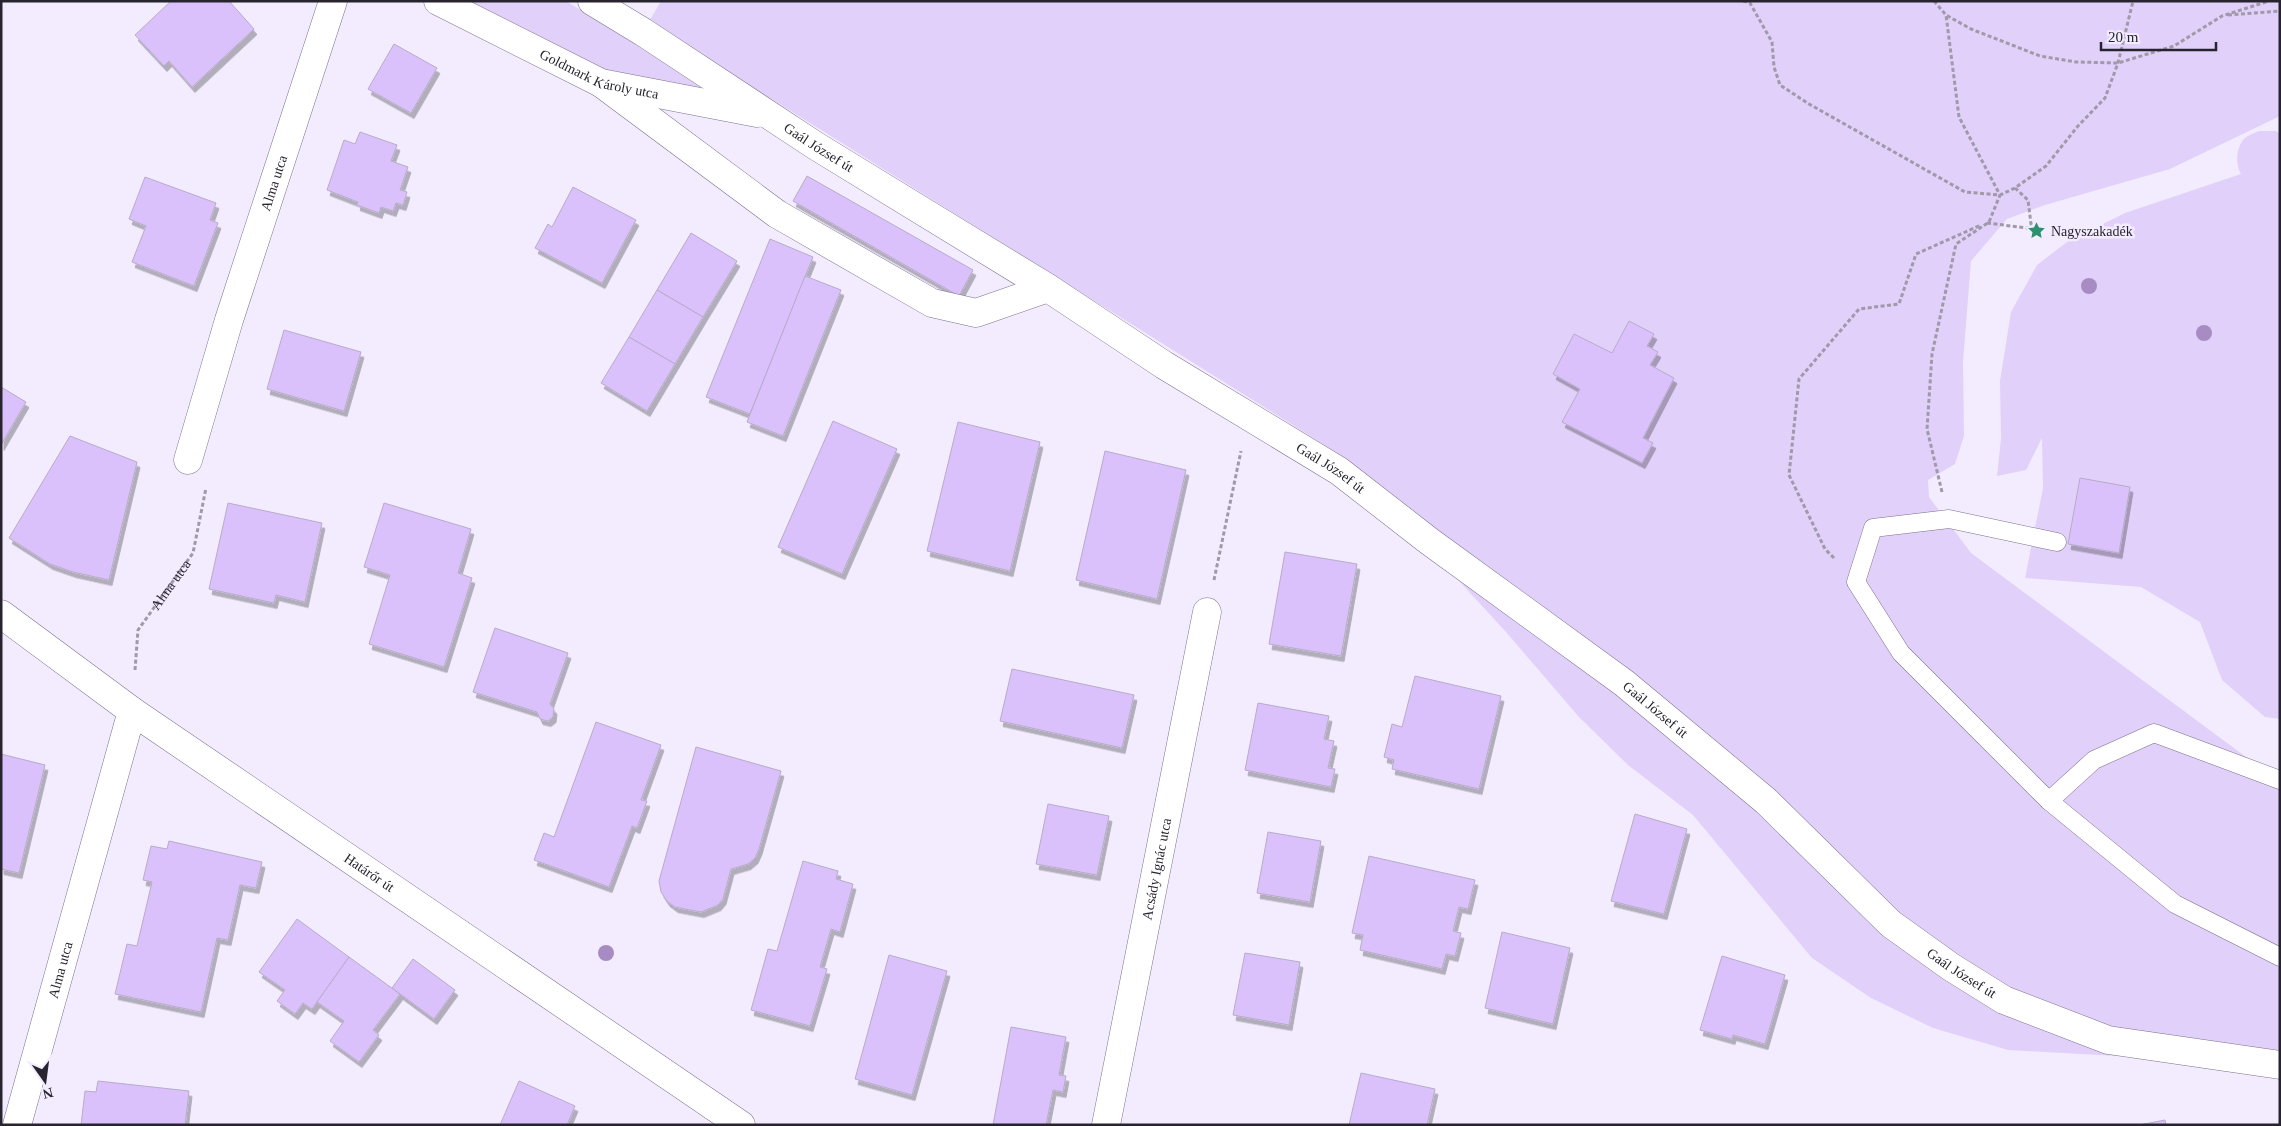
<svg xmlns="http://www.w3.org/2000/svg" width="2281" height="1126" font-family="Georgia,serif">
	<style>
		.green { fill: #e1d0f9 }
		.building { fill: #dac1fc; stroke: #b7abc8; filter: url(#shadow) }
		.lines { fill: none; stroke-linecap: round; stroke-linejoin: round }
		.service-casing { stroke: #7d718c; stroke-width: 19 }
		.minor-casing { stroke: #7d718c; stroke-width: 29 }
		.path { stroke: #9f99a9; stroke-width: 3; stroke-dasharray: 4 2.5; stroke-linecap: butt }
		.service { stroke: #fff; stroke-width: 18 }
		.minor { stroke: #fff; stroke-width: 28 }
		.tree { fill: #a78cc4 }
		.labels { text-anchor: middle; stroke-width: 5; stroke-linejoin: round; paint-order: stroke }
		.street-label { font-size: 14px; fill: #28242f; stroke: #f3ecff }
		.poi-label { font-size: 14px; fill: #28242f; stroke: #f3ecff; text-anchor: start }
	</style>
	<defs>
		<filter id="shadow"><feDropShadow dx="3" dy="5.5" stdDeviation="0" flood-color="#0004"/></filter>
	</defs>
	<rect width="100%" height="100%" fill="#f3ecff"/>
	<g class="green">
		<polygon points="470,1 566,1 634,43 643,32 661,1 2280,1 2280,116 2170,169 2045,205 2007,219 1971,261 1963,362 1964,436 1955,464 1928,480 1929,497 1971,553 2246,757 2280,779 2280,1065 2008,1050 1933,1028 1871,998 1812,958 1693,815 1628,765 1579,717 1506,632 1347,459 770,98 603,76 586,62"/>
		<path d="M2259 131H2276L2280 134V719L2265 717 2222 680 2200 622 2141 587 2025 578 2043 488 2042 438 2026 470 1997 476 2001 439 2000 381 2011 312 2037 265 2067 242 2125 213 2241 174C2235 164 2236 148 2244 139 2248 135 2255 133 2259 131Z"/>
	</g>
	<g class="building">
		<polygon points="171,1 229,1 254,29 192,87 169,61 164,66 135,35"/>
		<polygon points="394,44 437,68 411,113 368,89"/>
		<polygon points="360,132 397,145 391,161 408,167 400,190 407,192 403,205 396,203 393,211 381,207 379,213 357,205 358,202 327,190 344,140 355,144"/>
		<polygon points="807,176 973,270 959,296 793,201"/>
		<polygon points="145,177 216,203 210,220 218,223 194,286 132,262 146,226 129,219"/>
		<polygon points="573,187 636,220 602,283 535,248 548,224 552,227"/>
		<polygon points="691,233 737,261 703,317 657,290"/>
		<polygon points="770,239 813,257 750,414 706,397"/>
		<polygon points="805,276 841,290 783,436 747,422"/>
		<polygon points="657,290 703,317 675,364 629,337"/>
		<polygon points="1629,321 1654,334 1647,346 1658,352 1650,365 1674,378 1643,438 1653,443 1642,463 1562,422 1580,389 1553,374 1574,334 1612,353"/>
		<polygon points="284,330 361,352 344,411 267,389"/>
		<polygon points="629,337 675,364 647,411 601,383"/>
		<polygon points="1,387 26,402 1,445"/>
		<polygon points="833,421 897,449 842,574 778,547"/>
		<polygon points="958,422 1040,442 1010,571 927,551"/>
		<polygon points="70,436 137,462 109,580 73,572 50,564 9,538"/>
		<polygon points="1105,451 1186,470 1157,599 1076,580"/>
		<polygon points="2080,478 2130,487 2119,553 2068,544"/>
		<polygon points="228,503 322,523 305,602 276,595 274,603 209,589"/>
		<polygon points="384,503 471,529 458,573 472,578 444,667 369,644 390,575 364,567"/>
		<polygon points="1285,552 1357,564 1341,656 1269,644"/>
		<polygon points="495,628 568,653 550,704 554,709 553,717 548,721 540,719 537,712 473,692"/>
		<polygon points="1012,669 1134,695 1122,748 1000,721"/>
		<polygon points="1415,676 1501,696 1479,789 1392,769 1394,760 1384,757 1392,724 1402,727"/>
		<polygon points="1258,703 1329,716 1324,739 1334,741 1328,768 1335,769 1331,787 1245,770"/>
		<polygon points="596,722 661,745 641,800 647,801 637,828 632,826 609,887 534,860 544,833 554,837"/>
		<polygon points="696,747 781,771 759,849 755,858 748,864 731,869 723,899 718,905 701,912 675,907 667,901 661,892 659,881"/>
		<polygon points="1,754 45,765 19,873 1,869"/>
		<polygon points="1048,804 1109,816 1097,875 1036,864"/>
		<polygon points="1635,814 1687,829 1664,914 1611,901"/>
		<polygon points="1268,832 1321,841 1310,902 1257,893"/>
		<polygon points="169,841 262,862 256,888 240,885 228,940 217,938 201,1012 115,994 127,944 137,946 152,882 143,880 151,846 167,849"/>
		<polygon points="1369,856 1475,880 1468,909 1459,907 1453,931 1461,933 1455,956 1446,954 1442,969 1360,950 1363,935 1352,933"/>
		<polygon points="803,861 838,871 836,879 853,884 840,932 831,929 820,967 827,969 810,1026 751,1010 768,949 777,951"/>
		<polygon points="297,919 349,957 312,1009 303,1003 295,1014 277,1001 285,990 259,972"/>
		<polygon points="1502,932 1570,948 1553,1024 1485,1008"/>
		<polygon points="1245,953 1300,962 1289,1025 1233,1015"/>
		<polygon points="889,955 947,971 912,1095 855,1079"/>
		<polygon points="1722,956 1785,975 1765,1044 1733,1035 1732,1039 1700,1030"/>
		<polygon points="349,957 400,994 373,1030 379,1035 359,1062 330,1041 344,1021 317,1002"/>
		<polygon points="413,959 455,990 434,1019 392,988"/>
		<polygon points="1011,1027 1066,1037 1059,1075 1066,1076 1063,1092 1053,1090 1046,1125 993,1125"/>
		<polygon points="1361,1073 1435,1089 1427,1125 1349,1125"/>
		<polygon points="98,1081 189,1091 185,1125 81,1125 85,1091 96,1092"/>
		<polygon points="519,1081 575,1106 567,1125 500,1125"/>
		<polygon points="2165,1120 2166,1125 2139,1125"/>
	</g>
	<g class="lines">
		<defs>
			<g id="service">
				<polyline points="2280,780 2154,733 2094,760 2049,801 2175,904 2280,957"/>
				<polyline points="2049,801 1901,653 1856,582 1873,528 1949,519 2057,542"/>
			</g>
			<g id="minor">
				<path id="s2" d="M438 1 601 83 757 113"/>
				<path id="s3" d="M592 1 643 32 816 146 1048 288 1164 365 1339 471 1429 541 1624 683 1766 801 1891 924 1951 967 2004 1000 2108 1040 2280 1065"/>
				<polyline points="601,83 777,214 932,303 976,313 1048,288"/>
				<path id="s4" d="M188 460 229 320 333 1"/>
				<path id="s5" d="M1 614 132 711 741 1125"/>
				<path id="s6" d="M17 1125 132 711"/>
				<path id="s7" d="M1106 1125 1207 612"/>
			</g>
		</defs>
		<use href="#service" class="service-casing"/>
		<use href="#minor" class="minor-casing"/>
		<g class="path">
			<polyline points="1743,1 1750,3 1772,42 1774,67 1780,85 1809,104 1965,192 2000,195 2015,188 2046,166 2078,126 2105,98 2118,63 2133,1"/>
			<polyline points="1934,1 1946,15 1971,29 2040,56 2076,62 2118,63 2174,46 2222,16 2269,1"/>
			<polyline points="2228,15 2280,11"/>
			<polyline points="2015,188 2028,200 2031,224 2035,228"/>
			<polyline points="1987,223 2035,229"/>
			<polyline points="1942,492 1927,429 1932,354 1956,244 1989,222 2000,195 1959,117 1946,15"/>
			<polyline points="1834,558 1825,549 1789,475 1799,379 1859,309 1899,304 1916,254 1981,225"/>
			<polyline points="1214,580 1241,451"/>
			<path id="s1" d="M135 670 138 630 193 553 206 488"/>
		</g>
		<use href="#service" class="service"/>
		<use href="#minor" class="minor"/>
	</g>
	<g class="tree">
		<circle cx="2089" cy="286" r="8"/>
		<circle cx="2204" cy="333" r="8"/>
		<circle cx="606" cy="953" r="8"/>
	</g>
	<defs>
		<symbol id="sight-bare" viewBox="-9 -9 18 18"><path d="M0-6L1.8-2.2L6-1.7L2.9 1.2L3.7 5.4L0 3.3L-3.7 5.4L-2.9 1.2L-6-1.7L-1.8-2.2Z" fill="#2c926e" stroke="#f3ecff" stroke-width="2.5" paint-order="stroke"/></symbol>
	</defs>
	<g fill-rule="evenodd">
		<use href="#sight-bare" x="2024" y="218" width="25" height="25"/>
	</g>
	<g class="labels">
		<g class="street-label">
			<text dy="5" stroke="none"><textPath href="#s2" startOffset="178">Goldmark Károly utca</textPath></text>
			<text dy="5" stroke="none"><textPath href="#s3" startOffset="270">Gaál József út</textPath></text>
			<text dy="5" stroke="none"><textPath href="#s4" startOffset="290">Alma utca</textPath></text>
			<text dy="5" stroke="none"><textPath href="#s3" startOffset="874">Gaál József út</textPath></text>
			<text dy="5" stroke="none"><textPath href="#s1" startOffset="96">Alma utca</textPath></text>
			<text dy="5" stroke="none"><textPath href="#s3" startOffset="1279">Gaál József út</textPath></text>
			<text dy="5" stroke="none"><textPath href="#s7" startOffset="261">Acsády Ignác utca</textPath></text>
			<text dy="5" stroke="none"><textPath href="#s5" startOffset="450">Határőr út</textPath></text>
			<text dy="5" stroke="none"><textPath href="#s6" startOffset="161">Alma utca</textPath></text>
			<text dy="5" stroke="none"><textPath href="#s3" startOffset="1684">Gaál József út</textPath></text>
		</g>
		<g class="poi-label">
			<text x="2051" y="236">Nagyszakadék</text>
		</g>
	</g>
	<rect width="2281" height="1126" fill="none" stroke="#28242f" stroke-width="5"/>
	<g transform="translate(45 1081) rotate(166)" stroke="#f3ecff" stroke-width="4" paint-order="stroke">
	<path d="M0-4L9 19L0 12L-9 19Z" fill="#28242f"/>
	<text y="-8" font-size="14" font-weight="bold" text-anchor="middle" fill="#28242f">N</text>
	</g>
	<path d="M2101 42v8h115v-8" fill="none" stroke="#28242f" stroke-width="2.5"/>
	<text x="2108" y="42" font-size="15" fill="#28242f" stroke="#f3ecff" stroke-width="4" paint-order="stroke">20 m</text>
</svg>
